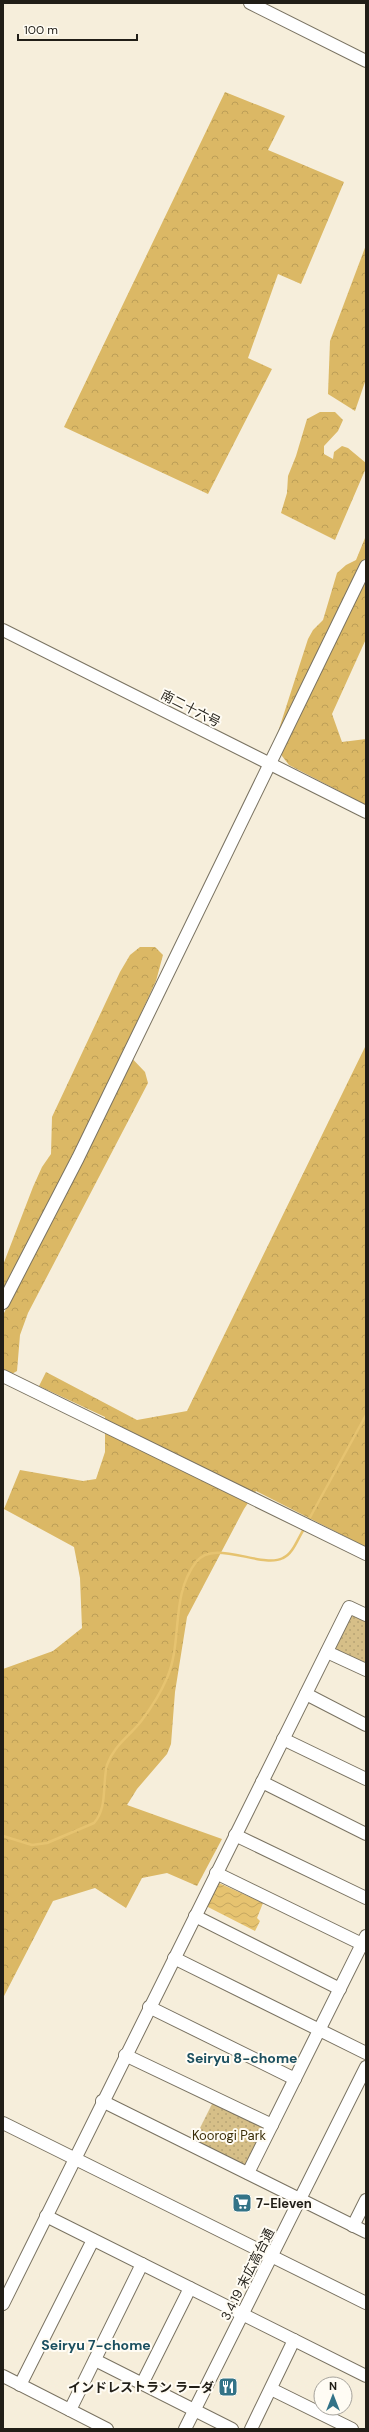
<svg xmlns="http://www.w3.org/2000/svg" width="369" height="2432" font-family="'DM Sans','Noto Sans JP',sans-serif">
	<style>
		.forest { fill: url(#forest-crowns) }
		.park { fill: url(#park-dots) }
		.water { fill: url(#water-waves) }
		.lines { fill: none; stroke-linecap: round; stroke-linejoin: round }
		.stream { stroke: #e6c370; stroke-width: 2.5 }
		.minor-casing { stroke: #7a7362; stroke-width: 14 }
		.minor { stroke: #fff; stroke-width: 12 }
		.labels { text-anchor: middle; stroke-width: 4; stroke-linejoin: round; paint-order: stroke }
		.street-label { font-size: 13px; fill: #211e17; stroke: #fffcf4 }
		.park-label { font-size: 13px; fill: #3a2c06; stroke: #fffcf4 }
		.poi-label { font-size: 13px; font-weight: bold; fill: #211e17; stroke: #fffcf4; text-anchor: start }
		.neighbourhood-label { font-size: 14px; font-weight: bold; fill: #1b4f5f; stroke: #fffcf4 }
	</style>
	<defs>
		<pattern id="forest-crowns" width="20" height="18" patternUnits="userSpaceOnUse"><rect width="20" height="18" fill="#dbb865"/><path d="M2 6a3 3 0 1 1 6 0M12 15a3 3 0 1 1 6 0" fill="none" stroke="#bc9e57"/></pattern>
		<pattern id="park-dots" width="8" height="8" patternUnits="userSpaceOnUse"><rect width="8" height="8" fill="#d6bf88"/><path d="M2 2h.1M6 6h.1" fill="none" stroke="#b7a475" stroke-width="1.8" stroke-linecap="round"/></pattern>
		<pattern id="water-waves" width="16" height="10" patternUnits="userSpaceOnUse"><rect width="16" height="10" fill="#e6c370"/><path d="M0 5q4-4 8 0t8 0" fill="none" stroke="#c5a760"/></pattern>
	</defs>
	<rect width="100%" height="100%" fill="#f6eedb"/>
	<g class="forest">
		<polygon points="225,92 285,116 268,150 344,182 301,284 278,274 248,358 272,369 208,494 64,427"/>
		<polygon points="366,245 366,379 355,411 328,394 330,341"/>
		<polygon points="320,412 335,412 343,420 338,431 324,446 324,454 333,459 334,452 342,446 348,448 366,463 366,468 335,540 281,513 287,493 288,476 296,456 307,419"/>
		<polygon points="366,526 366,639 332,714 342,742 366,739 366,805 289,765 282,756 278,732 308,639 313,630 323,620 337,573 346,565 356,560 365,538"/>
		<polygon points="140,947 155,947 163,955 156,981 124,1050 145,1072 148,1083 28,1313 20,1335 17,1371 10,1375 3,1371 3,1315 9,1303 3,1291 3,1265 33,1187 42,1167 51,1154 52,1117 120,972 130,955"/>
		<polygon points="366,1045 366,1547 256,1491 244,1509 187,1617 175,1692 171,1744 167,1754 137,1789 127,1805 222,1839 197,1886 167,1873 142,1878 126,1908 95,1888 53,1901 3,1998 3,1669 53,1651 82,1628 80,1578 74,1547 4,1509 20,1470 83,1481 96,1479 105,1452 105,1417 39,1386 46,1372 137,1420 187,1411"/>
	</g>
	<g class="park">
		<polygon points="351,1613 366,1620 366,1665 333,1649"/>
		<polygon points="213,2102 265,2127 245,2167 193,2142"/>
	</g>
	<polygon class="water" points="219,1883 263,1903 257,1918 260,1921 255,1931 206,1906"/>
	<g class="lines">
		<g class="stream">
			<polyline points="308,1521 366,1415"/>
			<path d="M3 1836 32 1845 47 1843 94 1823C108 1807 102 1784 107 1765 114 1745 130 1736 142 1720 151 1708 161 1692 167 1678 183 1641 170 1596 196 1562 214 1538 261 1569 283 1558 293 1554 298 1538 304 1529"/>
		</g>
		<defs>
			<g id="minor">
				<polyline points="250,3 366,61"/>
				<polyline points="3,630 366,812"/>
				<polyline points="3,1303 78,1158 366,566"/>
				<polyline points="3,1376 366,1554"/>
				<polyline points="327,1652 366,1670"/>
				<polyline points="306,1694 366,1725"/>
				<polyline points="283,1739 366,1779"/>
				<polyline points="262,1782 366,1834"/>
				<polyline points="235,1835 366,1898"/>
				<polyline points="216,1873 366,1946"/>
				<polyline points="195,1916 340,1989"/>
				<polyline points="174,1958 366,2053"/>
				<polyline points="149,2007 295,2079"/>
				<polyline points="125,2055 272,2125"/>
				<polyline points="102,2101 366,2232"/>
				<polyline points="3,2123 366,2303"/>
				<polyline points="248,2173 366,1936"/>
				<polyline points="46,2216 366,2376"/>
				<polyline points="353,2226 366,2200"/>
				<polyline points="3,2304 349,1607 366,1615"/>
				<polyline points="95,2360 232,2429"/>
				<polyline points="3,2376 107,2429"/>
				<polyline points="142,2384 190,2288"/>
				<polyline points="20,2385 93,2240"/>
				<polyline points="271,2389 352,2429"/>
				<polyline points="70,2410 142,2264"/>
				<polyline points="185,2429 366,2067"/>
				<polyline points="251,2429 294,2340"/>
			</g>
		</defs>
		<use href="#minor" class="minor-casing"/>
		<use href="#minor" class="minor"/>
	</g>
	<defs>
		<symbol id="supermarket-square" viewBox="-11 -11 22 22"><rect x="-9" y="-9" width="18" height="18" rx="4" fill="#337387" stroke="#fffcf4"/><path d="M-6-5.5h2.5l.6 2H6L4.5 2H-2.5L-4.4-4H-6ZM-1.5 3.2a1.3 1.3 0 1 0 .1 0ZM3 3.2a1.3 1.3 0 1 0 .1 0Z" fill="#fff"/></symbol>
		<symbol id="restaurant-square" viewBox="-11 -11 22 22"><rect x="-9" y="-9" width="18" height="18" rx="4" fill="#337387" stroke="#fffcf4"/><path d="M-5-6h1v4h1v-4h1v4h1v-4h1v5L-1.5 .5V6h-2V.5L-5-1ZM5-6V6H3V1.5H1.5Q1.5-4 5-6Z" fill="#fff"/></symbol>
	</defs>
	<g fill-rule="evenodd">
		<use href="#supermarket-square" x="231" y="2192" width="22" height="22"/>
		<use href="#restaurant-square" x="217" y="2376" width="22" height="22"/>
	</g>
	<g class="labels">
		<g class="street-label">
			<text transform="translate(191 708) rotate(27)" y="5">南二十六号</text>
			<text transform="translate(247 2274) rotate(-63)" y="5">3.4.19 末広高台通</text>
		</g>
		<g class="park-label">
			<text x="229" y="2140">Koorogi Park</text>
		</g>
		<g class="poi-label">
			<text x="256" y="2208">7-Eleven</text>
			<text x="214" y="2392" text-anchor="end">インドレストラン ラーダ</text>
		</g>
		<g class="neighbourhood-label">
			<text x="242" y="2063">Seiryu 8-chome</text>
			<text x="96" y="2350">Seiryu 7-chome</text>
		</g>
	</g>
	<rect width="369" height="2432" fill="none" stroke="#211e17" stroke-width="8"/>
	<g transform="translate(333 2396)"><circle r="19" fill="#fffcf4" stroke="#a6a39c"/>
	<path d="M0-3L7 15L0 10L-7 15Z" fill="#337387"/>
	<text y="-6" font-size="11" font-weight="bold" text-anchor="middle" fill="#211e17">N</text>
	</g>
	<path d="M18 34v6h119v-6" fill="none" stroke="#211e17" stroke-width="2"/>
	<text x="24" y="34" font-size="12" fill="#211e17" stroke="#fffcf4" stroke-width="3" paint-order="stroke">100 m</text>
</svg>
